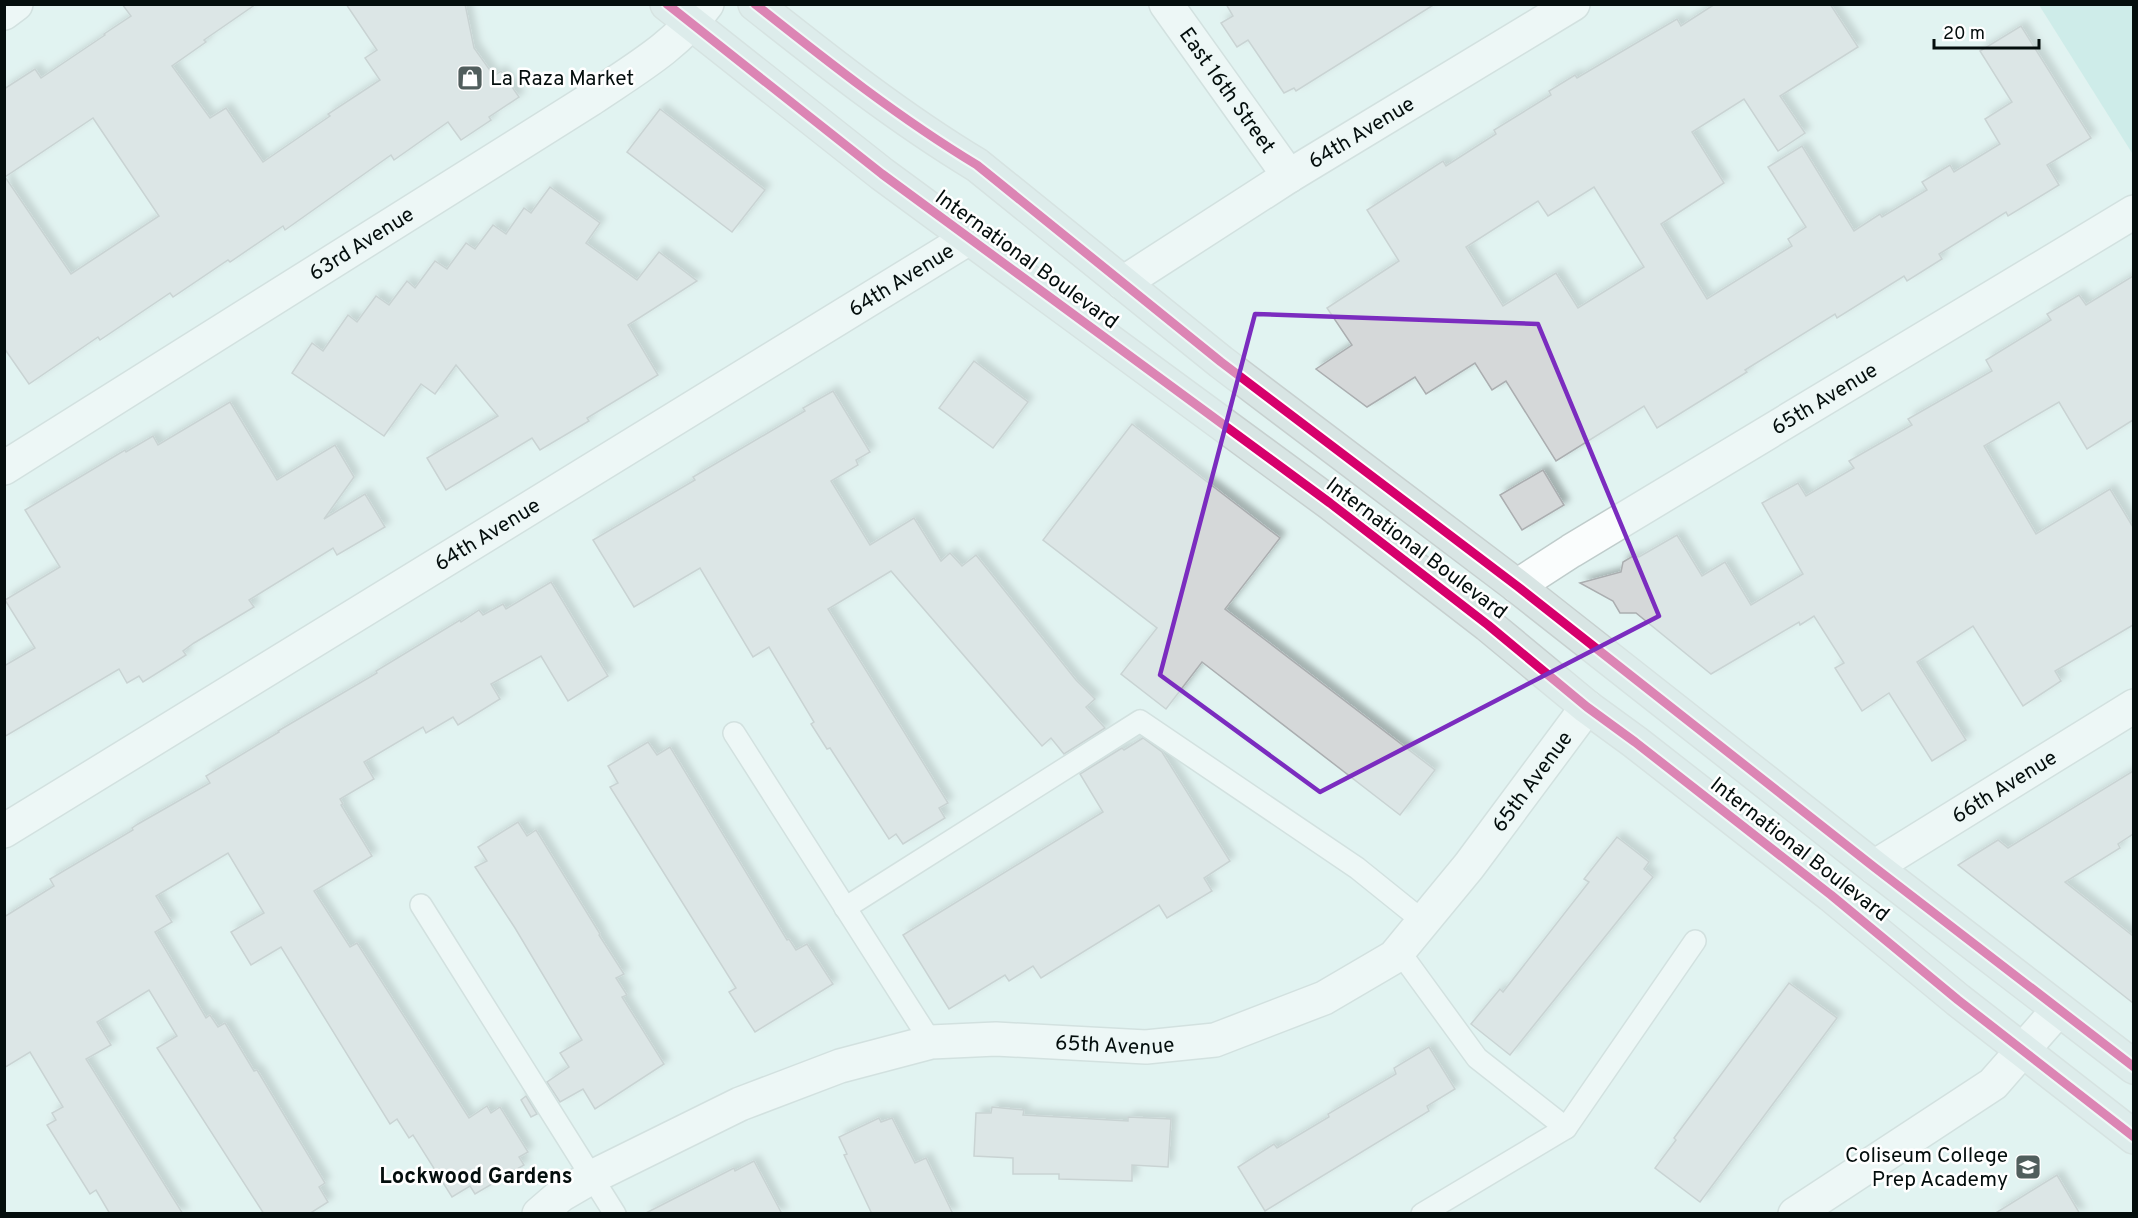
<svg xmlns="http://www.w3.org/2000/svg" width="2138" height="1218" font-family="Overpass,sans-serif">
	<style>
		.green { fill: #b7e5e0 }
		.building { fill: #d5d8d9; stroke: #abaeb0; stroke-width: 1.5; fill-rule: evenodd; filter: url(#shadow) }
		.lines { fill: none; stroke-linecap: round; stroke-linejoin: round }
		.lane-casing { stroke: #bfcccb; stroke-width: 24 }
		.street-casing { stroke: #bfcccb; stroke-width: 36 }
		.secondary-casing { stroke: #bfcccb; stroke-width: 36 }
		.primary-casing { stroke: #c7d0cf; stroke-width: 36 }
		.lane { stroke: #fafdfd; stroke-width: 21 }
		.street { stroke: #fafdfd; stroke-width: 33 }
		.secondary { stroke: #fafdfd; stroke-width: 33 }
		.primary { stroke: #d8e5e4; stroke-width: 33 }
		.cycleway-casing { stroke: #fff; stroke-width: 13 }
		.cycleway { stroke: #d6006c; stroke-width: 9 }
		.marked { fill: none; stroke: #7b2cbf; stroke-width: 4.5; stroke-linejoin: round }
		.labels { text-anchor: middle; stroke-width: 5; stroke-linejoin: round; paint-order: stroke }
		.poi-label { font-size: 21px; fill: #040e0d; stroke: #fff; text-anchor: start }
		.street-label { font-size: 21px; fill: #040e0d; stroke: #fff }
		.neighbourhood-label { font-size: 22px; font-weight: bold; fill: #040e0d; stroke: #fff }
	</style>
	<defs>
		<filter id="shadow"><feDropShadow dx="5.5" dy="-5.5" stdDeviation="3" flood-color="#0004"/></filter>
	</defs>
	<rect width="100%" height="100%" fill="#e1f3f1"/>
	<polygon class="green" points="2039,5 2133,5 2133,153 2132,153"/>
	<g class="building">
		<path d="M122 4H256L204 40 206 42 172 66 210 118 226 108 263 162 330 116 328 114 380 80 365 58 377 50 346 4H465L474 48 494 76 501 71 519 97 489 117 491 120 461 140 448 122 394 160 391 155 285 230 283 226 230 262 228 260 173 297 170 293 100 340 98 337 29 384 4 348V89L35 69 41 78 105 35 104 34 131 16ZM93 118 159 216 71 274 5 177Z"/>
		<polygon points="1226,4 1435,4 1296,91 1294,88 1284,93 1248,40 1237,47 1221,23 1233,16"/>
		<path d="M1715 4H1830L1858 47 1780 96 1805 133 1778 151 1744 99 1692 132 1724 183 1661 224 1707 299 1792 246 1788 239 1806 227 1768 167 1802 146 1854 231 1880 214 1882 217 1927 190 1922 182 1950 165 1954 172 2000 144 1985 119 2012 102 1980 51 2021 26 2091 138 2047 165 2059 185 2008 216 2006 212 1939 254 1942 259 1907 281 1904 276 1837 318 1835 314 1745 370 1747 372 1657 428 1644 406 1556 461 1506 381 1492 390 1475 363 1426 394 1415 377 1367 407 1316 369 1352 345 1327 308 1399 261 1367 210 1443 161 1446 166 1496 134 1494 130 1551 95 1549 91 1575 75 1577 78 1677 19 1681 26ZM1594 187 1644 267 1578 308 1556 273 1503 306 1466 247 1538 201 1548 216Z"/>
		<polygon points="660,109 765,190 732,232 627,152"/>
		<polygon points="550,187 600,223 586,243 637,280 659,252 697,281 628,325 658,375 587,418 589,421 540,450 532,438 446,490 427,458 498,416 456,365 435,394 421,384 384,436 292,373 312,343 323,351 348,315 357,322 376,296 389,305 407,281 415,288 435,261 447,269 466,243 475,249 493,225 506,234 524,208 531,213"/>
		<polygon points="2133,276 2133,420 2087,449 2059,402 1984,446 2036,534 2110,489 2133,527 2133,625 2055,671 2061,681 2023,706 1973,626 1917,662 1966,740 1932,761 1889,693 1862,711 1835,668 1844,663 1814,616 1800,625 1799,622 1711,674 1636,613 1620,613 1613,601 1580,583 1621,572 1623,562 1633,556 1639,557 1677,535 1702,576 1725,562 1751,605 1803,574 1762,503 1798,483 1806,496 1854,468 1849,461 1912,425 1908,419 1992,371 1986,360 2051,320 2047,314 2079,295 2086,305"/>
		<polygon points="974,361 1028,402 993,448 939,408"/>
		<polygon points="833,391 870,452 856,460 858,465 831,481 870,545 914,518 941,561 950,553 962,566 976,555 1076,680 1095,699 1086,707 1105,728 1064,754 1051,738 1042,746 891,571 828,609 948,803 939,808 945,818 903,844 896,834 889,839 830,748 827,749 811,724 814,722 769,647 753,657 700,568 634,607 593,540 695,480 693,477 805,411 803,408"/>
		<polygon points="230,402 277,480 335,445 354,477 324,519 365,494 385,527 337,555 333,548 249,600 254,607 194,643 183,651 186,655 143,682 139,676 127,683 119,669 4,737 4,666 35,648 5,600 60,567 25,510 125,450 126,452 153,436 158,445"/>
		<polygon points="1132,424 1280,538 1225,609 1435,770 1400,815 1202,662 1166,709 1121,674 1157,628 1043,540"/>
		<polygon points="1543,470 1564,505 1522,530 1500,495"/>
		<polygon points="551,582 608,676 568,701 541,656 491,684 500,699 458,725 453,717 426,733 423,727 364,762 374,779 340,799 343,804 341,805 372,856 314,891 350,947 357,943 469,1118 487,1106 491,1113 500,1107 528,1152 519,1157 524,1165 475,1194 470,1186 452,1197 413,1135 409,1138 397,1119 390,1124 281,947 251,965 231,932 264,913 228,853 156,896 172,922 155,932 206,1018 210,1015 218,1027 225,1023 254,1071 257,1070 325,1183 319,1187 328,1202 309,1214 264,1214 157,1048 177,1036 149,990 97,1022 111,1045 86,1059 183,1214 110,1214 96,1190 90,1194 47,1125 56,1120 52,1113 63,1107 30,1052 4,1068 4,917 54,886 50,879 133,830 132,828 138,824 210,783 206,776 279,732 278,731 377,673 376,671 460,620 461,622 479,610 483,615 503,604 506,609"/>
		<polygon points="1143,738 1162,752 1230,861 1204,878 1212,891 1167,918 1159,905 1041,978 1033,966 1009,981 1005,975 949,1009 903,935 1103,812 1080,774 1122,748 1124,750"/>
		<polygon points="648,742 657,755 670,747 787,940 789,939 796,950 807,944 833,984 755,1032 729,992 736,988 610,787 618,783 608,766"/>
		<polygon points="2133,771 2133,834 2118,844 2120,848 2065,882 2133,936 2133,1003 1958,865 1998,840 2008,848"/>
		<polygon points="518,822 527,836 536,830 600,934 599,935 624,974 616,978 627,995 622,997 664,1064 595,1109 583,1089 560,1102 547,1082 569,1067 560,1053 582,1040 515,928 475,867 487,861 478,847"/>
		<polygon points="1617,837 1649,862 1644,869 1653,877 1510,1055 1471,1024 1500,989 1503,992 1589,882 1584,879"/>
		<polygon points="1789,983 1837,1018 1700,1202 1655,1168 1676,1140 1674,1138"/>
		<polygon points="1429,1047 1455,1089 1427,1106 1429,1111 1265,1211 1238,1167 1274,1144 1277,1148 1329,1117 1328,1114 1396,1074 1394,1068"/>
		<polygon points="526,1096 537,1114 531,1117 521,1100"/>
		<polygon points="992,1107 1024,1110 1023,1115 1128,1121 1128,1117 1171,1119 1168,1167 1132,1165 1132,1181 1059,1179 1059,1174 1013,1174 1013,1158 974,1156 976,1113 991,1113"/>
		<polygon points="879,1118 881,1122 892,1118 915,1163 926,1158 953,1214 872,1214 844,1155 847,1154 839,1137"/>
		<polygon points="754,1161 782,1214 644,1214 734,1168 735,1171"/>
		<polygon points="2057,1175 2080,1214 1994,1214"/>
	</g>
	<g class="lines">
		<defs>
			<g id="lane">
				<polyline points="734,733 931,1042"/>
				<polyline points="421,905 615,1214"/>
				<polyline points="845,908 1140,721 1357,868 1424,922"/>
				<polyline points="1399,951 1477,1058 1566,1128"/>
				<polyline points="1422,1214 1566,1128 1695,941"/>
			</g>
			<g id="street">
				<path id="s1" d="M1166 4 1289 176"/>
				<polyline points="4,13 16,4"/>
				<path id="s2" d="M1123 283 1289 176 1573 4"/>
				<path id="s3" d="M4 468 591 99C632 71 677 46 707 4"/>
				<path id="s4" d="M1517 586 1571 551 2134 212"/>
				<path id="s5" d="M4 831 969 238"/>
				<path id="s6" d="M1874 867 2134 706"/>
				<path id="s7" d="M539 1214 561 1195 592 1177 740 1104 840 1066 931 1042 996 1039 1146 1047 1215 1040 1324 998 1394 957 1399 951 1469 866 1587 707"/>
			</g>
			<polyline id="secondary" points="1795,1214 1993,1084 2058,1010"/>
			<g id="primary">
				<polyline points="667,4 882,174 1330,503 1488,625 1587,707 1635,742 1831,895 1958,1000 2134,1137"/>
				<path d="M755 4C827 61 899 118 977 165L1221 362 1517 586 1874 867 2134 1067"/>
			</g>
		</defs>
		<use href="#lane" class="lane-casing"/>
		<use href="#street" class="street-casing"/>
		<use href="#secondary" class="secondary-casing"/>
		<use href="#primary" class="primary-casing"/>
		<use href="#lane" class="lane"/>
		<use href="#street" class="street"/>
		<use href="#secondary" class="secondary"/>
		<use href="#primary" class="primary"/>
		<defs>
			<g id="cycleway">
				<polyline points="667,4 882,174 1330,503 1488,625 1587,707 1635,742 1831,895 1958,1000 2134,1137"/>
				<path d="M755 4C827 61 899 118 977 165L1221 362 1517 586 1874 867 2134 1067"/>
			</g>
		</defs>
		<use href="#cycleway" class="cycleway-casing"/>
		<use href="#cycleway" class="cycleway"/>
	</g>
	<path d="M0 0H2138V1218H0ZM1255 314 1538 324 1659 616 1320 792 1160 675Z" fill="#e1f3f1" fill-opacity=".55" fill-rule="evenodd"/>
	<path class="marked" d="M1255 314 1538 324 1659 616 1320 792 1160 675Z"/>
	<defs>
		<symbol id="shop-square" viewBox="-11 -11 22 22"><rect x="-9" y="-9" width="18" height="18" rx="4" fill="#515e5d" stroke="#fff"/><path d="M-5-2.5h2.3a2.7 3.5 0 0 1 5.4 0H5L5.5 6h-11ZM-1.5-2.5h3a1.5 2.3 0 0 0-3 0Z" fill="#fff"/></symbol>
		<symbol id="school-square" viewBox="-11 -11 22 22"><rect x="-9" y="-9" width="18" height="18" rx="4" fill="#515e5d" stroke="#fff"/><path d="M0-5L7-2L0 1L-7-2ZM-4 1L0 2.5L4 1V4Q0 6-4 4Z" fill="#fff"/></symbol>
	</defs>
	<g fill-rule="evenodd">
		<use href="#shop-square" x="455" y="63" width="30" height="30"/>
		<use href="#school-square" x="2013" y="1152" width="30" height="30"/>
	</g>
	<g class="labels">
		<g class="poi-label">
			<text x="490" y="85">La Raza Market</text>
			<text x="2008" y="1162" text-anchor="end">Coliseum College<tspan x="2008" dy="24">Prep Academy</tspan></text>
		</g>
		<g class="street-label">
			<text dy="7" stroke="none"><textPath href="#s1" startOffset="106">East 16th Street</textPath></text>
			<text dy="7" stroke="none"><textPath href="#s2" startOffset="282">64th Avenue</textPath></text>
			<text dy="7" stroke="none"><textPath href="#s3" startOffset="422">63rd Avenue</textPath></text>
			<text transform="translate(1027 259) rotate(36)" y="7">International Boulevard</text>
			<text dy="7" stroke="none"><textPath href="#s5" startOffset="1053">64th Avenue</textPath></text>
			<text dy="7" stroke="none"><textPath href="#s4" startOffset="360">65th Avenue</textPath></text>
			<text dy="7" stroke="none"><textPath href="#s5" startOffset="567">64th Avenue</textPath></text>
			<text transform="translate(1417 548) rotate(37)" y="7">International Boulevard</text>
			<text dy="7" stroke="none"><textPath href="#s7" startOffset="1137">65th Avenue</textPath></text>
			<text dy="7" stroke="none"><textPath href="#s6" startOffset="153">66th Avenue</textPath></text>
			<text transform="translate(1800 849) rotate(38)" y="7">International Boulevard</text>
			<text dy="7" stroke="none"><textPath href="#s7" startOffset="615">65th Avenue</textPath></text>
		</g>
		<g class="neighbourhood-label">
			<text x="476" y="1183">Lockwood Gardens</text>
		</g>
	</g>
	<rect width="2138" height="1218" fill="none" stroke="#040e0d" stroke-width="12"/>
	<path d="M1934 39v9h105v-9" fill="none" stroke="#040e0d" stroke-width="3"/>
	<text x="1943" y="39" font-size="18" fill="#040e0d" stroke="#ffffff" stroke-width="4.5" paint-order="stroke">20 m</text>
</svg>
